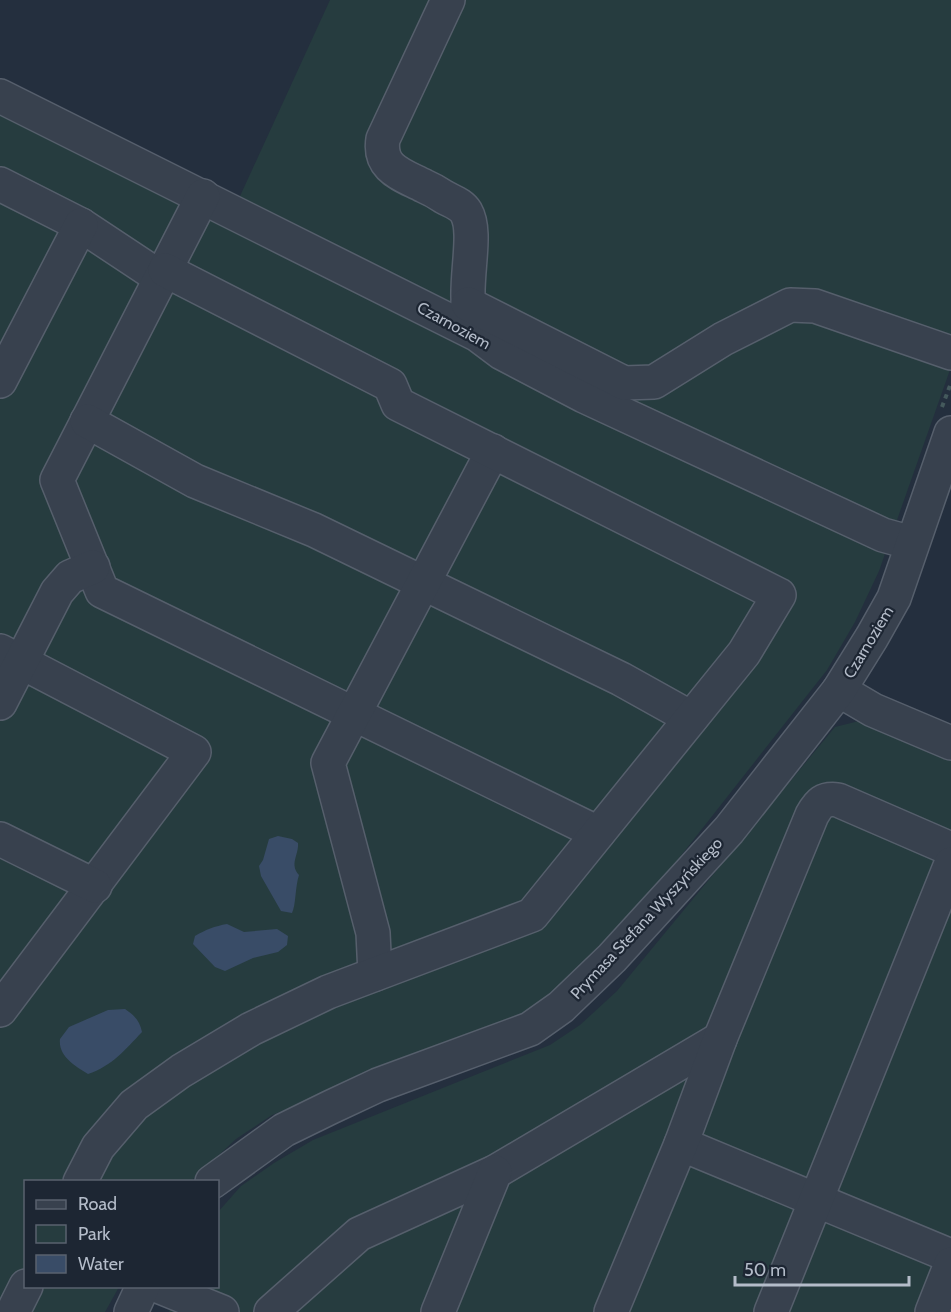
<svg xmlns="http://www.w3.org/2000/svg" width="951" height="1312" font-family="Cabin,sans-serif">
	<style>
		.green { fill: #263c3f }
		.water { fill: #394c67 }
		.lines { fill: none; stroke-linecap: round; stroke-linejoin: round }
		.minor-casing { stroke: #565f6c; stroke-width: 36 }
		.path { stroke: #44595c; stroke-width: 4; stroke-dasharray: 4.5 4.5; stroke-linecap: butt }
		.minor { stroke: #38414e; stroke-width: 33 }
		.labels { text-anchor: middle; stroke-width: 4.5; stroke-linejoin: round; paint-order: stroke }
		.street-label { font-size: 16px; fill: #b4bcc9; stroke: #1d2633 }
	</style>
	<rect width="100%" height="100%" fill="#242f3e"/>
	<g class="green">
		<polygon points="330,0 951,0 951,367 879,571 855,622 827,670 661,881 578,976 528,1013 272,1115 236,1139 191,1181 26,1182 26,1286 119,1287 105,1312 0,1312 0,105 230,218"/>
		<polygon points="859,721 951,756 951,1312 169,1312 170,1309 158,1303 166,1287 218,1286 218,1212 241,1186 274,1163 313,1140 550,1045 580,1025 617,991 835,727"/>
	</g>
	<g class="water">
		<path d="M278 836 292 839 298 843C299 855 289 864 299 875 295 887 296 905 292 913L281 911 261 876 259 866 263 860 269 839Z"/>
		<path d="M227 924 244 932 277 929 288 936 287 945 278 952 253 958 225 971 215 967 193 944 195 936C205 930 215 926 227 924Z"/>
		<path d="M125 1009C134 1015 140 1021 142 1032 125 1050 112 1066 88 1074 75 1066 58 1056 60 1039L69 1027 108 1010Z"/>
	</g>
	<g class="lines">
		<defs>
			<g id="minor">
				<path d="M448 0 383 139C378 169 403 175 424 186 431 189 438 193 444 197 453 202 461 204 466 212 480 236 459 292 473 326"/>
				<polyline points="0,96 478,335 502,353 584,396 883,535 912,543"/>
				<polyline points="0,184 81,225 161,278"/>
				<polyline points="203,196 57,480 102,591 598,833"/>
				<polyline points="468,304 624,383 654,382 723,339 790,305 815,306 951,353"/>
				<polyline points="0,381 81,225"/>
				<polyline points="87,421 195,481 314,530 621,679 691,718"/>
				<polyline points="0,651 194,752 0,1010"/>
				<polyline points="839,690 873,710 951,743"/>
				<polyline points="0,703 57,592 70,577 93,567"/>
				<polyline points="0,839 95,886"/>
				<polyline points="375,974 373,933 328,763 493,451"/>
				<polyline points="681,1144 951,1256"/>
				<polyline points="80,1182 98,1147 134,1105 181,1071 251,1029 328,992 532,915 744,653 779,595 398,404 390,385 165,270"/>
				<polyline points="212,1182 284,1130 331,1107 378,1085 530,1029 561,1007 612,958 729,830 839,690 872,637 894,598 951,433"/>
				<polyline points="158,1286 222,1312"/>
				<polyline points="13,1312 26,1286"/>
				<polyline points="131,1312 143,1286"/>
				<polyline points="271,1312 359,1234 495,1172 720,1039"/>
				<polyline points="438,1312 495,1172"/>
				<path d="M611 1312 681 1144 720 1039 812 815C819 803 823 798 838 800L951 849"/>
				<polyline points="771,1312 951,864"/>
				<polyline points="932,1312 951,1264"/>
			</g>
		</defs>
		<use href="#minor" class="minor-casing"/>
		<polyline class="path" points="942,407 951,383"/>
		<use href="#minor" class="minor"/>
	</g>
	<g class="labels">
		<g class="street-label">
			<text transform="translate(454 325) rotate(29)" y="6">Czarnoziem</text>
			<text transform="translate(868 642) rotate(-59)" y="6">Czarnoziem</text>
			<text transform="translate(646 918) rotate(-47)" y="6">Prymasa Stefana Wyszyńskiego</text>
		</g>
	</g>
	<rect x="24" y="1180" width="195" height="108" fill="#1d2633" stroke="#59626f" stroke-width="1.5"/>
	<rect x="36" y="1200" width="30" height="9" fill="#38414e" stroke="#59626f" stroke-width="1.5"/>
	<text x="78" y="1210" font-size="18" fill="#b4bcc9">Road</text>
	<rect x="36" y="1225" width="30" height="18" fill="#263c3f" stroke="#59626f" stroke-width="1.5"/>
	<text x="78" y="1240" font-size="18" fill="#b4bcc9">Park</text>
	<rect x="36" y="1255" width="30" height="18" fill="#394c67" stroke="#59626f" stroke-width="1.5"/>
	<text x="78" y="1270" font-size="18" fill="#b4bcc9">Water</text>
	<path d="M735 1276v9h174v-9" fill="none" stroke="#b4bcc9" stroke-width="3"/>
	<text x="744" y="1276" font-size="18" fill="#b4bcc9" stroke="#1d2633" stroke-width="4.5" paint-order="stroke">50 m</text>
</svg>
